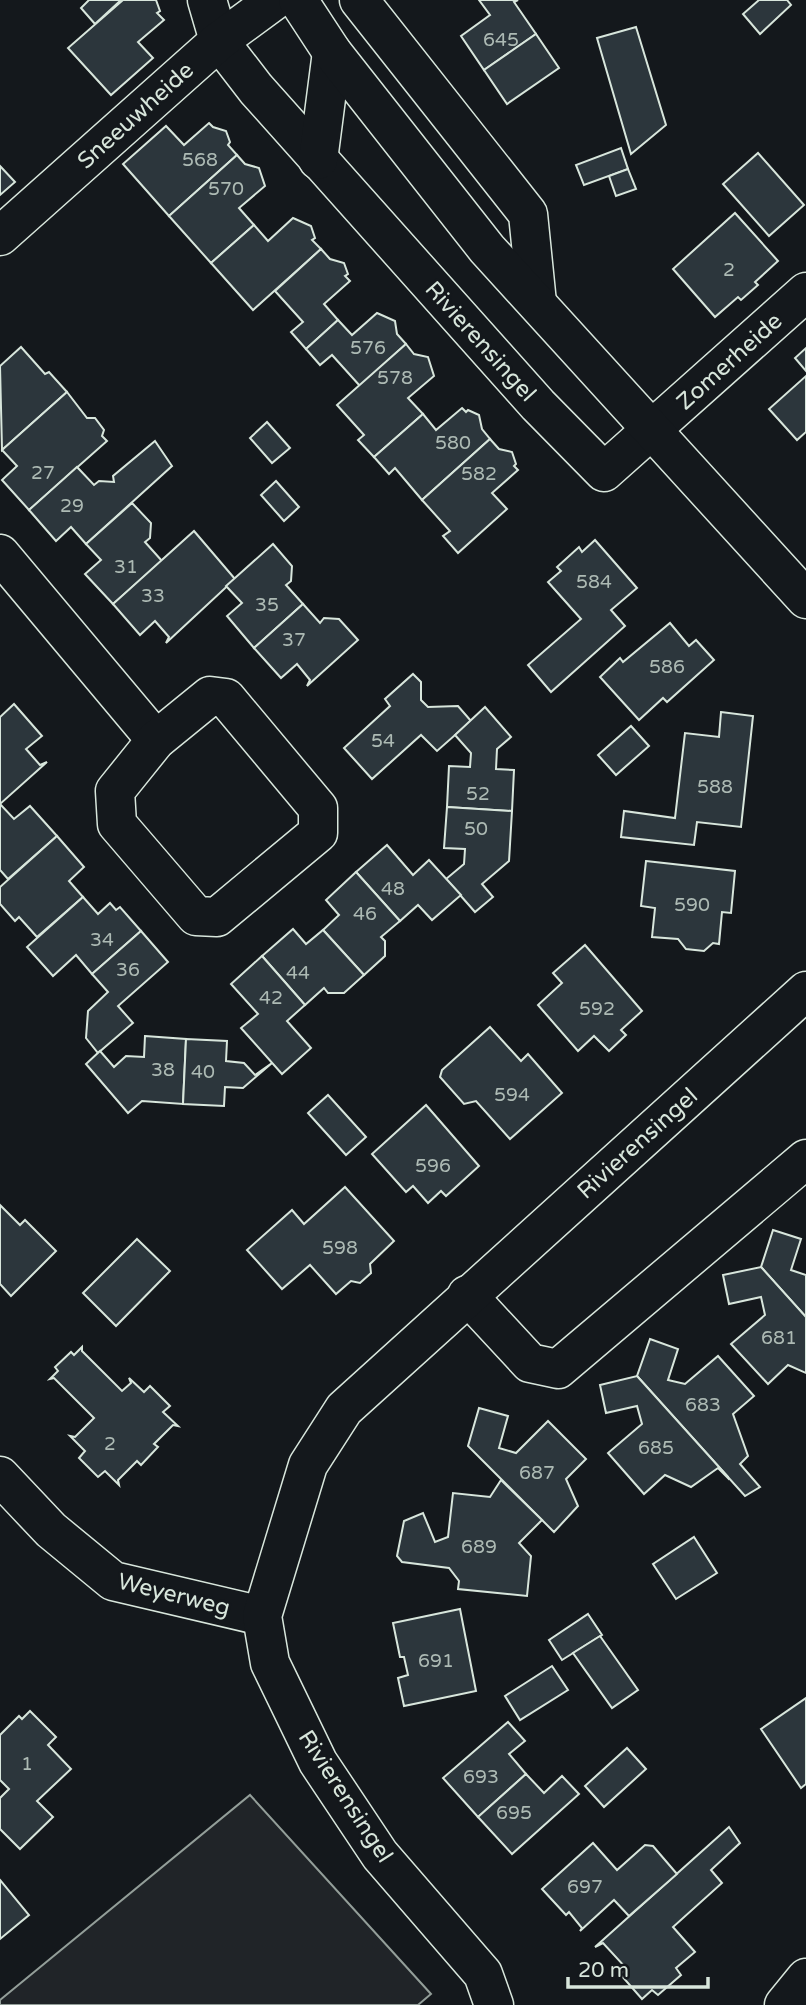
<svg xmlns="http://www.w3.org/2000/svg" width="806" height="2005" font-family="'Varela Round',sans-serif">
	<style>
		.green { fill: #202428; stroke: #939e99; stroke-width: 2 }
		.building { fill: #2c363c; stroke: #d8e6dc; stroke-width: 2 }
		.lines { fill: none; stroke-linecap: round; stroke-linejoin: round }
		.street-casing { stroke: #d8e6dc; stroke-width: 41 }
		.secondary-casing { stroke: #d8e6dc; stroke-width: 41 }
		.street { stroke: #14181c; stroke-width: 38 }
		.secondary { stroke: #14181c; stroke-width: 38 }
		.labels { text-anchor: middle; stroke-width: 5; stroke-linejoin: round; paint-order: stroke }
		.number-label { font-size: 19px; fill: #adbab4 }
		.street-label { font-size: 23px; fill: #d8e6dc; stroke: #14181c }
	</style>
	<rect width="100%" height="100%" fill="#14181c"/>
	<polygon class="green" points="250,1795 431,1994 418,2005 0,2005 0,2000"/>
	<g class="building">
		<polygon points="89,0 121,0 95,24 81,8"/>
		<polygon points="123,0 156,0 160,11 157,13 164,20 138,42 153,58 111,95 68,48"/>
		<polygon points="479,0 518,0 514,2 536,34 484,70 461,36 490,15"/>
		<polygon points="759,0 787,0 791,5 760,34 743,14"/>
		<polygon points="636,27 666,125 631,154 597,38"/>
		<polygon points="536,34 559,68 507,104 484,70"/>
		<polygon points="209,123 213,127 226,131 230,142 228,145 237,155 169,216 123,164 166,126 184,145"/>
		<polygon points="621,148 628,169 584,185 576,165"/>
		<polygon points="758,153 804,205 769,236 723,184"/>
		<polygon points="237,155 245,164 259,168 265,186 239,208 254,225 211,263 169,216"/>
		<polygon points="0,166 15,182 0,195"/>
		<polygon points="628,169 636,189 616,196 609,176"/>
		<polygon points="735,213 778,261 755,282 758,285 741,300 738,297 715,317 673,269"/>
		<polygon points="293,218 311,226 315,238 312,240 321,249 253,310 211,263 254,225 268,241"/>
		<polygon points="321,249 330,259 344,263 348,274 345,276 350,281 324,304 338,320 306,349 291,332 303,322 275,291"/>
		<polygon points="377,313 395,321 397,334 406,344 360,386 332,355 320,365 306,349 338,320 352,335"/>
		<polygon points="406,344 414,354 428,357 434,376 408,398 423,414 374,457 358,440 364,435 337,405"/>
		<polygon points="21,347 45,374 49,372 67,392 2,450 0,366"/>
		<polygon points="806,348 806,371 795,358"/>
		<polygon points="806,376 806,432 797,440 769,409"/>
		<polygon points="67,392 87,418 95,418 104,430 102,436 107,441 29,510 2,480 17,466 2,450"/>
		<polygon points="462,408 466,412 468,410 479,415 482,429 490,439 422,500 395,468 389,474 374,457 423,414 436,430"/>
		<polygon points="267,422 290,448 272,463 250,438"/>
		<polygon points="490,439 499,449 512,452 516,464 514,466 518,470 492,493 507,509 458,553 443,536 450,531 422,500"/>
		<polygon points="155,441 172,466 86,544 71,527 56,541 29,510 77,467 94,485 99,481 114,482 113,476"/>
		<polygon points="276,481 299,507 284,521 261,495"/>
		<polygon points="132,503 151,523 150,538 145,542 162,561 113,604 85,574 101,560 86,544"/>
		<polygon points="194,531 235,579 166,643 169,637 155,621 140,635 113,604"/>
		<polygon points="595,540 637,588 611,610 625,626 551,692 528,665 581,619 548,582 561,571 557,567 579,547 582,552"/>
		<polygon points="273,544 292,566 291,581 286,585 303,604 254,648 227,616 242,603 226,586"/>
		<polygon points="303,604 320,623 324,618 339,619 358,640 307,686 310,680 297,664 281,678 254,648"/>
		<polygon points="670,623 689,646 696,640 714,660 667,702 663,698 639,720 600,677 620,658 623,662"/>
		<polygon points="413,674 421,682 421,700 428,707 458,706 471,721 437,751 421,735 372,779 344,748 390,706 385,699"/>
		<polygon points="14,704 42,736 26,749 40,765 47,762 0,804 0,717"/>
		<polygon points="485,707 511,737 497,749 496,769 514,770 512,811 447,807 449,766 470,767 471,753 455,735"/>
		<polygon points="721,712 753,716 741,827 697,822 694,845 621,837 624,811 675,818 685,733 719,737"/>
		<polygon points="631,726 649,746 616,775 598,755"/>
		<polygon points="0,804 14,819 30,806 57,836 8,879 0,870"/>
		<polygon points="447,807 512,811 509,861 482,884 493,897 475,912 446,879 464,864 465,849 444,848"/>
		<polygon points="57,836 84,867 69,881 83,897 37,937 19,917 15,921 0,904 0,887"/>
		<polygon points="387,845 413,875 429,860 461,895 432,920 418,905 400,921 356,872"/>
		<polygon points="646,861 735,871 731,913 722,912 719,944 713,943 704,951 686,949 678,939 652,937 655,908 641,906"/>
		<polygon points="356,872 400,921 381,937 385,941 385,956 364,975 323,930 339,915 326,900"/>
		<polygon points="83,897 98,914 110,903 116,910 120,907 141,931 92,974 76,955 53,976 27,947"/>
		<polygon points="293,929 306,944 323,930 364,975 344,993 328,993 324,988 305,1005 262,956"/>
		<polygon points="141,931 168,962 118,1006 133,1023 98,1053 86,1038 88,1011 108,992 92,974"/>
		<polygon points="585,945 642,1011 621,1030 626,1035 609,1051 594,1036 578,1051 538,1005 562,983 553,973"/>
		<polygon points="262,956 305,1005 287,1021 311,1048 282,1074 241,1028 258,1014 231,984"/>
		<polygon points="490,1027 521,1061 528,1054 562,1093 510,1139 476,1101 464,1104 440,1077 442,1070"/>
		<polygon points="145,1036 186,1039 183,1104 142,1101 128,1113 86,1064 100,1051 114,1067 126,1056 144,1057"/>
		<polygon points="186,1039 227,1041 226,1061 244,1063 255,1075 272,1063 243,1088 225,1087 224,1106 183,1104"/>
		<polygon points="328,1095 366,1137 346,1155 308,1113"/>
		<polygon points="426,1105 479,1166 446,1196 441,1191 428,1203 413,1186 406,1192 372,1154"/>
		<polygon points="345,1187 394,1241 370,1264 371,1273 360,1283 351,1281 336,1294 310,1265 282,1289 247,1250 292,1210 304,1224"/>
		<polygon points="0,1205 20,1225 25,1220 56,1251 11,1296 0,1284"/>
		<polygon points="773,1230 801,1239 791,1270 806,1275 806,1317 761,1267"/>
		<polygon points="137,1239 170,1271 116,1326 83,1293"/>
		<polygon points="761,1267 806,1317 806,1373 788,1365 768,1384 731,1344 765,1315 761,1297 729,1304 723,1275"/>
		<polygon points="650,1339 678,1349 668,1380 685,1384 718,1356 754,1396 733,1414 748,1456 740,1464 760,1487 745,1496 637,1376"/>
		<polygon points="82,1347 82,1351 122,1391 131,1383 129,1378 144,1392 150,1386 170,1406 163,1412 178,1426 173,1425 154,1444 158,1447 141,1465 137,1461 118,1480 119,1485 105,1471 98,1477 79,1458 85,1451 70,1436 75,1437 94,1418 54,1378 50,1379 58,1371 55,1367 71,1352 74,1355"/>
		<polygon points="637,1376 728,1477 728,1478 718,1468 691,1487 665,1475 644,1494 608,1453 642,1424 637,1406 606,1413 600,1385"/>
		<polygon points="479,1408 508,1416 499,1448 516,1453 548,1421 586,1459 566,1479 578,1506 554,1532 468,1446"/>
		<polygon points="501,1480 542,1520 519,1543 531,1556 527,1596 458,1589 459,1581 449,1568 402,1562 397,1556 404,1521 423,1513 435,1542 448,1537 453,1493 490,1497"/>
		<polygon points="694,1537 717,1573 676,1599 653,1564"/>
		<polygon points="460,1609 476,1691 404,1706 398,1678 408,1675 404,1657 400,1657 393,1623"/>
		<polygon points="588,1614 602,1635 562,1660 549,1640"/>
		<polygon points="600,1636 638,1690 612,1708 573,1653"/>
		<polygon points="552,1666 568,1690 520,1720 505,1696"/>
		<polygon points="806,1698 806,1784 801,1788 761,1729"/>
		<polygon points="30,1711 56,1737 48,1745 71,1769 37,1801 53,1817 20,1849 0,1829 0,1798 9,1789 0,1780 0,1735 19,1716 22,1719"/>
		<polygon points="508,1722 525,1741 509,1754 526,1774 478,1817 443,1778"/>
		<polygon points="627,1748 646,1769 604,1807 585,1786"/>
		<polygon points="526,1774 544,1793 562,1776 579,1794 512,1854 478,1817"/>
		<polygon points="729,1827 740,1843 711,1870 722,1883 673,1927 695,1952 676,1968 681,1975 658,1995 652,1990 642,1999 620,1974 627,1969 603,1943 595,1947"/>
		<polygon points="593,1843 617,1870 645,1845 653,1846 677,1874 629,1916 614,1900 580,1931 582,1928 569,1912 566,1915 542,1889"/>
		<polygon points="0,1880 29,1915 0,1939"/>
	</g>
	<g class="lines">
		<defs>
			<g id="street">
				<polyline points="207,0 219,41 256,89 538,405 604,472 806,292"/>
				<polyline points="359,0 528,214 537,303"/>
				<polyline points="318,160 332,52"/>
				<polyline points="0,236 219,41 275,0"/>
				<polyline points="0,554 156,740"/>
				<polygon points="210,696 226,698 318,808 318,833 217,917 196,916 117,824 115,791 156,740"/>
				<polyline points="467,1295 530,1363 558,1369 806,1159"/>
				<polyline points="0,1476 51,1530 113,1581 262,1616"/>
				<polyline points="784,2005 806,1978"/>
			</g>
			<g id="secondary">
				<polyline points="298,0 332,52 487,249 806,599"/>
				<polyline points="494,2005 483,1974 380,1855 318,1762 270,1663 262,1616 308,1465 344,1409 806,991"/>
			</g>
		</defs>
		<use href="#street" class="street-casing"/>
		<use href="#secondary" class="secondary-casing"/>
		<use href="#street" class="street"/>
		<use href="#secondary" class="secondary"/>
	</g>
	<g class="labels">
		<g class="number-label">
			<text x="501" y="46">645</text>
			<text x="200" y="166">568</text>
			<text x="226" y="195">570</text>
			<text x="729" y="276">2</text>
			<text x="368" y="354">576</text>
			<text x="395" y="384">578</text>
			<text x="453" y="449">580</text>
			<text x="43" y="479">27</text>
			<text x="479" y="480">582</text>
			<text x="72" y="512">29</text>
			<text x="126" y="573">31</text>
			<text x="594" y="588">584</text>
			<text x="153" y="602">33</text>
			<text x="267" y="611">35</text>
			<text x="294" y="646">37</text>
			<text x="667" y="673">586</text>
			<text x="383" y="747">54</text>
			<text x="715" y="793">588</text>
			<text x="478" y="800">52</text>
			<text x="476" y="835">50</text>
			<text x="393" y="895">48</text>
			<text x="692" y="911">590</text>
			<text x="365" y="920">46</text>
			<text x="102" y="946">34</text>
			<text x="128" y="976">36</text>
			<text x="298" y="979">44</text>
			<text x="271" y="1004">42</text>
			<text x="597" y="1015">592</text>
			<text x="163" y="1076">38</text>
			<text x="203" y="1078">40</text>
			<text x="512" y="1101">594</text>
			<text x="433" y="1172">596</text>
			<text x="340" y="1254">598</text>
			<text x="779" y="1344">681</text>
			<text x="703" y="1411">683</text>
			<text x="110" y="1450">2</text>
			<text x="656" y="1454">685</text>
			<text x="537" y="1479">687</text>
			<text x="479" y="1553">689</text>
			<text x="436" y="1667">691</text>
			<text x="27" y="1770">1</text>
			<text x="481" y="1783">693</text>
			<text x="514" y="1819">695</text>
			<text x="585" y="1893">697</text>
		</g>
		<g class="street-label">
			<text transform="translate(135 115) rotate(-42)" y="8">Sneeuwheide</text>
			<text transform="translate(481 341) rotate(48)" y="8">Rivierensingel</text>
			<text transform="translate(729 361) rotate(-42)" y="8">Zomerheide</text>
			<text transform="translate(637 1143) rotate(-42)" y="8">Rivierensingel</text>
			<text transform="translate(174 1594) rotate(14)" y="8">Weyerweg</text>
			<text transform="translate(346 1796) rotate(57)" y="8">Rivierensingel</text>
		</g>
	</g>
	<path d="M568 1977v10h140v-10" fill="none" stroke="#d8e6dc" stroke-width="3.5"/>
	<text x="578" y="1977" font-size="21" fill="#d8e6dc" stroke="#14181c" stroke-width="5" paint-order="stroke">20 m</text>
</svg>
